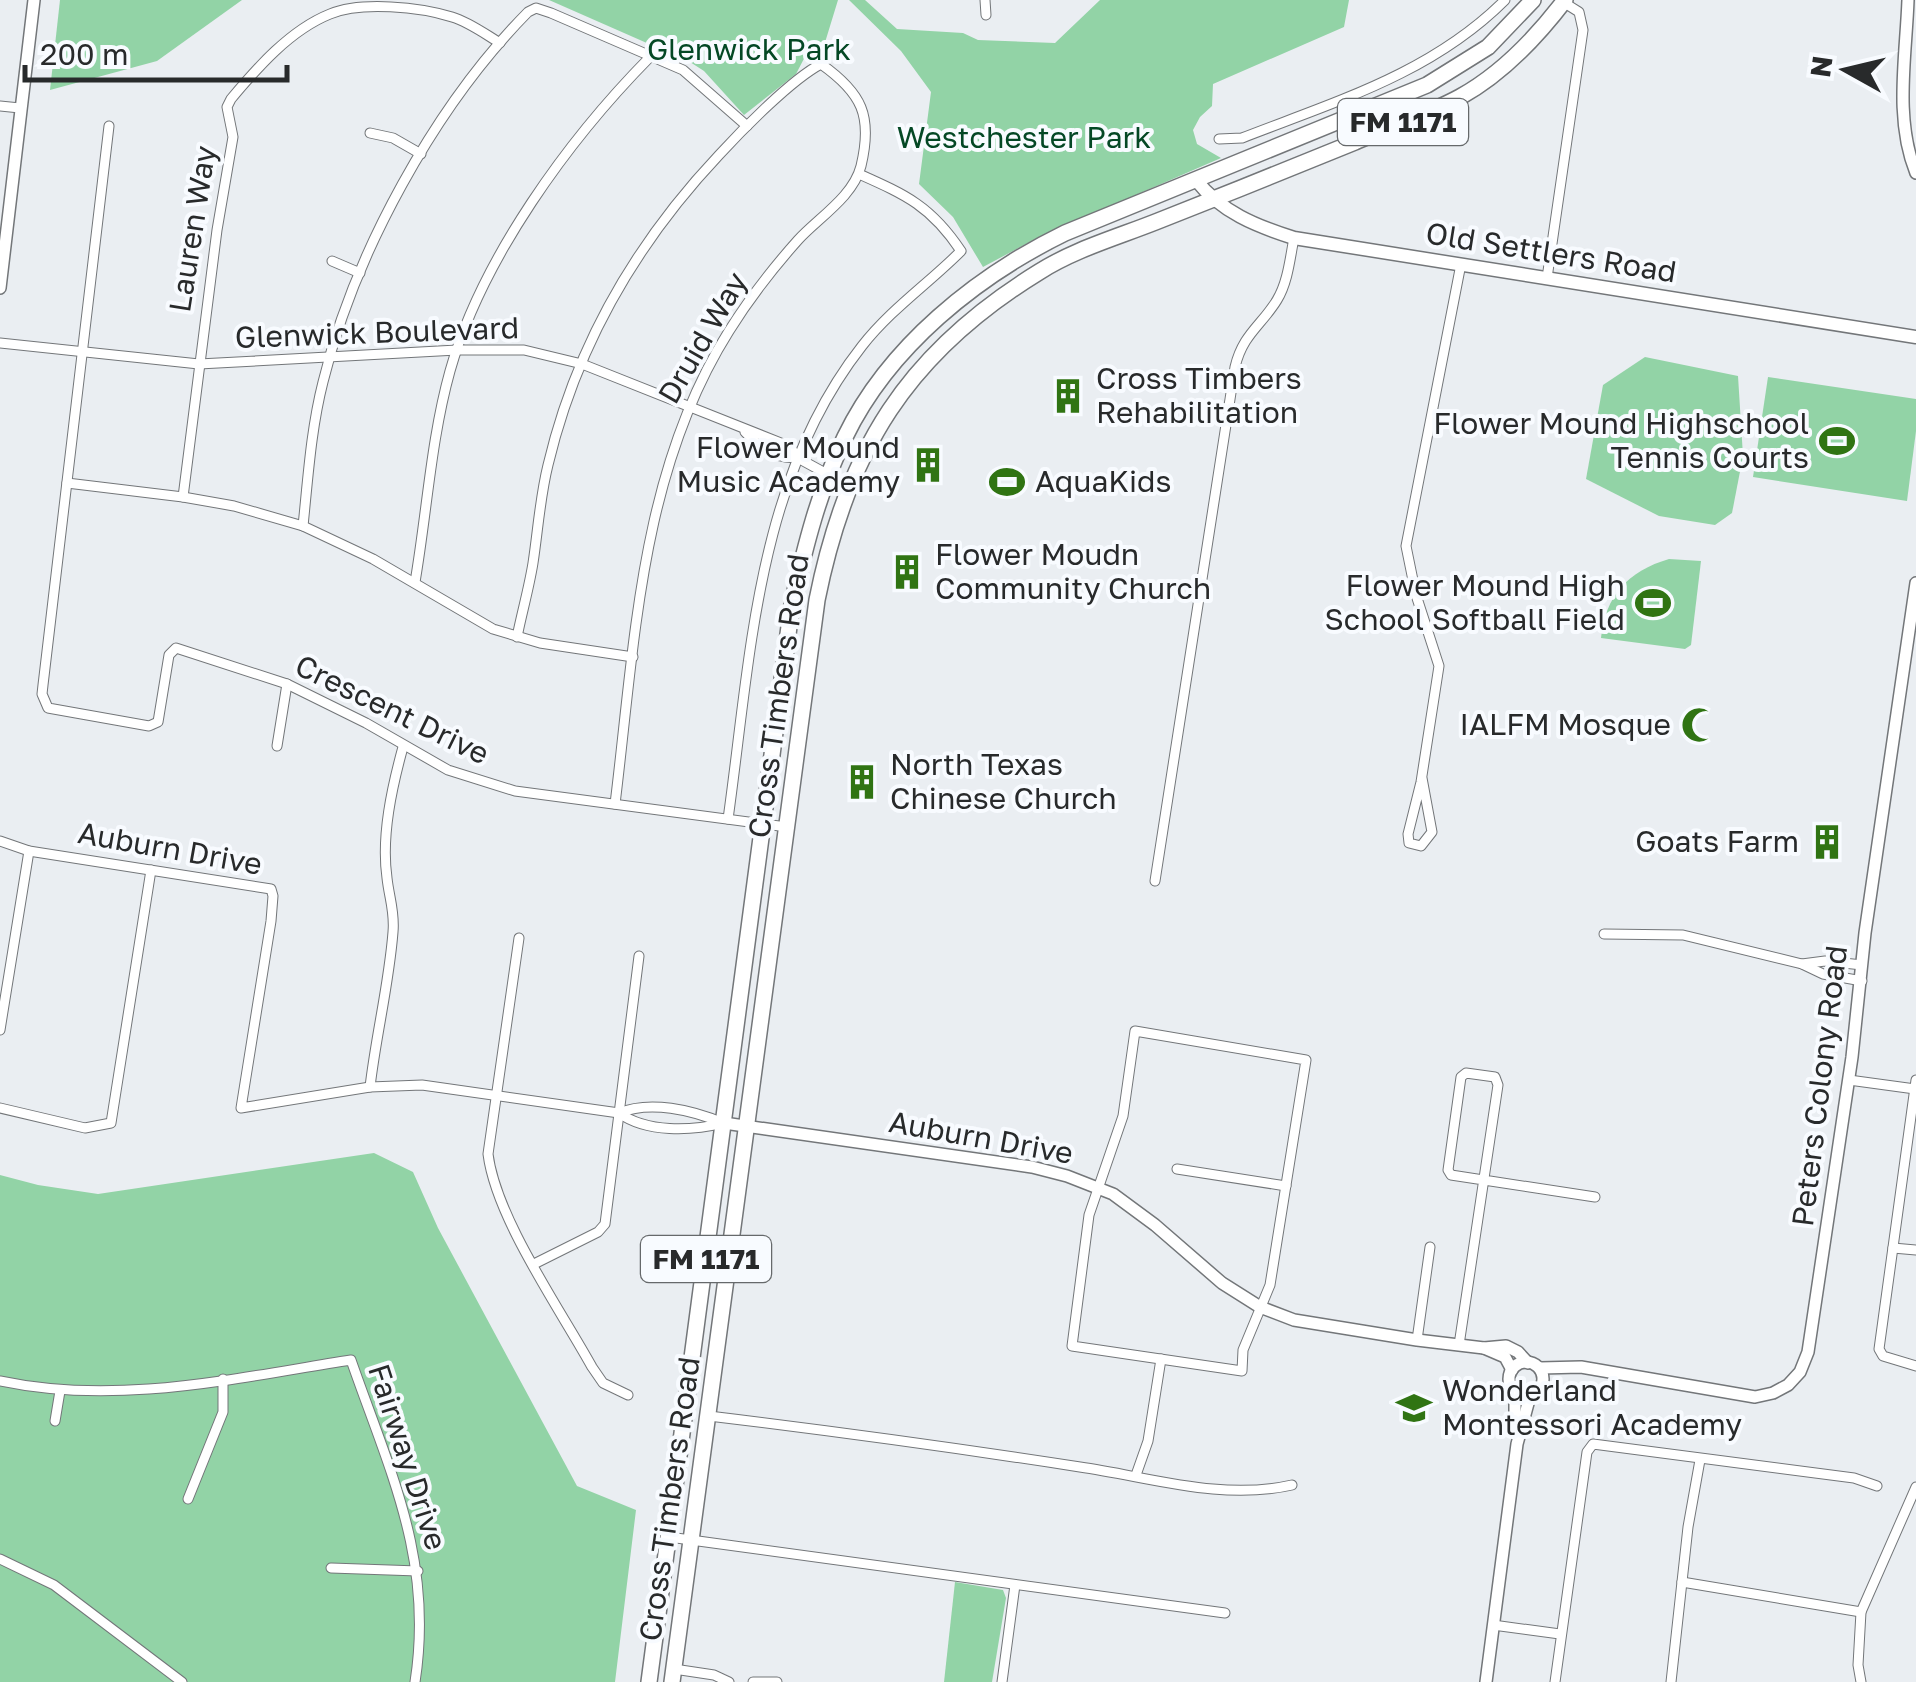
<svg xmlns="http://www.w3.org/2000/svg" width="1916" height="1682" font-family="'Golos Text',sans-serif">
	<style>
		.green { fill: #92d3a6 }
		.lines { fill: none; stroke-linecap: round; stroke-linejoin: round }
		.minor-casing { stroke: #737679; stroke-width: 11 }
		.tertiary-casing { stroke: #737679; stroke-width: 14 }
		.secondary-casing { stroke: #737679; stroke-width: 15 }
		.primary-casing { stroke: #737679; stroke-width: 18 }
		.minor { stroke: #fff; stroke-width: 9 }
		.tertiary { stroke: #fff; stroke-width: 11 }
		.secondary { stroke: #fff; stroke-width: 12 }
		.primary { stroke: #fff; stroke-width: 15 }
		.labels { text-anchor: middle; stroke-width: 8; stroke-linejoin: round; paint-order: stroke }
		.shield { fill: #f8fbff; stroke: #66696b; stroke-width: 2.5 }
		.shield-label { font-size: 28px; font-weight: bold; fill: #282a2b }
		.park-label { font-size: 30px; fill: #044825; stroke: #f8fbff }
		.street-label { font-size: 30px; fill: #282a2b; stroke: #f8fbff }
		.poi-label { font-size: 30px; fill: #282a2b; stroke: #f8fbff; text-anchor: start }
	</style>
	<rect width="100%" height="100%" fill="#eaeef2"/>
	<g class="green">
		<polygon points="60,0 242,0 157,61 50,90"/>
		<polygon points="549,0 838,0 823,49 810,47 796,74 744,115 704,71 690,62"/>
		<polygon points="849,0 865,0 897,29 963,33 978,40 1055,43 1100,0 1349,0 1344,27 1213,84 1212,106 1200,117 1193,130 1197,144 1221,158 1039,237 983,267 953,217 919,184 931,92 901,51"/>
		<polygon points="1645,357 1738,376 1743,456 1732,513 1715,525 1659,516 1586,479 1603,385"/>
		<polygon points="1768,377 1916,399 1916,431 1907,501 1753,477"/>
		<path d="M1669 559 1701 561 1691 645 1685 649 1601 638C1605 596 1628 571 1669 559Z"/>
		<polygon points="374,1153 413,1172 438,1228 577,1486 636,1510 615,1682 0,1682 0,1175 38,1185 98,1194"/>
		<polygon points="955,1582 1003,1590 1006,1598 992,1682 944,1682"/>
	</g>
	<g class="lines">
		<defs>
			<g id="minor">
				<polyline points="985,0 986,15"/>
				<polyline points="0,106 20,108"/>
				<polyline points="109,126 43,685 42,694 48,708 149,726 158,722 169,655 176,648 287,684 366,723 448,770 515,791 787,827"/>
				<polyline points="370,133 393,138 421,154"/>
				<path d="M1219 139 1242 138C1337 101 1432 73 1505 0"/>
				<polyline points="332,261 360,273"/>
				<polyline points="1547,278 1583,30 1579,12 1563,2"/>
				<polyline points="0,343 199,364 457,350 524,350 582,364 791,447 796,457 849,486"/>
				<path d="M745 432C758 446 777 460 796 457"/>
				<polyline points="67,483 183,497 234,506 303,526 373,559 493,629 540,643 633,657"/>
				<path d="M183 497 217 230 233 137 227 107 231 99C257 68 290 30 330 14 361 1 420 7 452 17 469 22 485 34 500 43"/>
				<path d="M303 526C308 478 311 429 323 382 354 254 435 106 528 12L536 8 551 13 683 70 747 126"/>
				<path d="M415 582C427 512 431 439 450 371 482 258 569 139 650 57"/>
				<path d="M517 637C522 612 529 588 533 563 538 530 540 497 548 465 576 347 636 243 719 155 742 130 792 79 821 64 862 93 873 116 861 166 853 197 818 218 798 240 773 268 749 299 729 331 640 472 635 643 615 804"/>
				<polyline points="277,746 287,684"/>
				<polyline points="1422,778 1432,832 1421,846 1409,843 1408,834 1421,782 1439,666 1416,595 1406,546 1461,264"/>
				<path d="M728 819C751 656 756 481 862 346 891 309 928 284 961 251 931 206 906 195 859 174"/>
				<path d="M0 841 29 851 271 889 273 896 271 921 241 1108 370 1087 422 1085 619 1113C647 1133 691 1131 724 1123"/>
				<path d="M1155 881 1235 367C1243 334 1261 326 1277 300 1288 282 1290 258 1294 238"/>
				<polyline points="1604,934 1683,935 1802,964 1823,974 1862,981"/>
				<path d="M519 938 488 1154C496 1218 560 1309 592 1367L603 1383 628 1395"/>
				<polyline points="1802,964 1825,961 1862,965"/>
				<polyline points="0,1030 29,851"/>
				<polygon points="1135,1031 1306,1060 1270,1285 1243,1350 1242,1371 1072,1346 1089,1215 1123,1116"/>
				<polyline points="1849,1080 1915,1089"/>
				<polyline points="1916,1080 1879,1349 1883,1356 1916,1366"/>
				<path d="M370 1087C376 1035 389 984 393 932 395 912 389 897 387 878 381 836 392 787 403 747"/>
				<polyline points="0,1108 85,1128 111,1123 151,870"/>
				<path d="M619 1113C650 1100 692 1110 723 1123"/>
				<polyline points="1177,1169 1286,1186"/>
				<polyline points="1893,1248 1916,1250"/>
				<polyline points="534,1264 598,1232 605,1224 639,956"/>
				<polyline points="1417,1340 1430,1247"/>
				<polyline points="1459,1345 1498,1085 1495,1077 1466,1073 1461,1077 1448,1170 1451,1175 1595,1197"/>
				<path d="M0 1381C117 1406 235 1378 351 1360 390 1472 434 1560 415 1682"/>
				<path d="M709 1416C833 1431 957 1448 1080 1467 1150 1477 1221 1501 1292 1485"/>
				<polyline points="55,1421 60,1391"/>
				<polyline points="1136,1475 1148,1441 1161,1359"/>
				<polyline points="188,1499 223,1412 223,1379"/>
				<polyline points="669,1537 1225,1613"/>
				<polyline points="0,1559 54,1585 182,1682"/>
				<polyline points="331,1568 418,1571"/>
				<polyline points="1682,1582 1861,1612"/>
				<polyline points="1493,1625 1560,1634"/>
				<polyline points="674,1669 714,1675 729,1682"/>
				<polyline points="753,1682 777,1682"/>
				<polyline points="1002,1682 1015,1585"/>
				<polyline points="1555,1682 1587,1452 1593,1444 1854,1478 1877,1486"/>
				<polyline points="1671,1682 1688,1527 1700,1460"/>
				<polyline points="1861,1682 1858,1665 1861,1612 1916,1487"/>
			</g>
			<g id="tertiary">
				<path d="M1908 0C1906 57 1894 119 1916 173"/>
				<polyline points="0,288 34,0"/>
				<polyline points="724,1123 1032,1167 1067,1176 1113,1194 1155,1225 1222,1283 1260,1307 1294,1320 1417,1340 1484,1348 1506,1346 1518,1352 1528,1363"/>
				<polyline points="1484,1348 1505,1357 1512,1370"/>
				<circle cx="1526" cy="1379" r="17"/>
				<polyline points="1540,1368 1581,1367 1755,1397 1773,1393 1788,1385 1800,1372 1808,1352 1852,1057 1865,933 1916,583"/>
				<polyline points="1515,1392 1515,1428"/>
				<polyline points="1486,1682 1517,1444 1530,1396"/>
			</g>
			<path id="secondary" d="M1196 180C1221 212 1256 226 1294 238L1916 337"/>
			<g id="primary">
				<path d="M649 1682 792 604C805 547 819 490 845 437 889 346 977 276 1065 233L1427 85 1488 47 1533 0"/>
				<path d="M672 1682 817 600C847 450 907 353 1039 272 1075 249 1118 237 1158 221 1224 195 1289 169 1355 142 1389 127 1427 115 1460 97 1502 74 1536 38 1565 0"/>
			</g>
		</defs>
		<use href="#minor" class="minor-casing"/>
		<use href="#tertiary" class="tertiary-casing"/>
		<use href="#secondary" class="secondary-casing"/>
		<use href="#primary" class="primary-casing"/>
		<use href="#minor" class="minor"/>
		<use href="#tertiary" class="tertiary"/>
		<use href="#secondary" class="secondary"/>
		<use href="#primary" class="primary"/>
	</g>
	<defs>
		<symbol id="building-bare" viewBox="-9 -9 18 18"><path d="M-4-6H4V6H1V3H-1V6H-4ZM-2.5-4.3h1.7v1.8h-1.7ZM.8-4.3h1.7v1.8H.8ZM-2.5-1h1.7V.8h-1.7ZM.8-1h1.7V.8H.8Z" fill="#307413" stroke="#f8fbff" stroke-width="2.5" paint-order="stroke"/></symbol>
		<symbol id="stadium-bare" viewBox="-9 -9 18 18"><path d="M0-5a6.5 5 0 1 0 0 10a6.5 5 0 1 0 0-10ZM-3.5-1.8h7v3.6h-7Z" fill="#307413" stroke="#f8fbff" stroke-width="2.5" paint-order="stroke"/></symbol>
		<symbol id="mosque-bare" viewBox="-9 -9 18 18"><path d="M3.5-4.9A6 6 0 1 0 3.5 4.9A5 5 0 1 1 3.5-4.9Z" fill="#307413" stroke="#f8fbff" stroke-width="2.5" paint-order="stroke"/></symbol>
		<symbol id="school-bare" viewBox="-9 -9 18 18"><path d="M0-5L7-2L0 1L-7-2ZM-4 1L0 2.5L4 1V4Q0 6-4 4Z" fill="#307413" stroke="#f8fbff" stroke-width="2.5" paint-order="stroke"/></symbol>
	</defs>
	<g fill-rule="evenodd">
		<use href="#building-bare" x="1043" y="371" width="50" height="50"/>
		<use href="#stadium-bare" x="1812" y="416" width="50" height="50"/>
		<use href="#building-bare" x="903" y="440" width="50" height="50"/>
		<use href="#stadium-bare" x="982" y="457" width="50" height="50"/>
		<use href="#building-bare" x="882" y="547" width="50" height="50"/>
		<use href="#stadium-bare" x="1628" y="578" width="50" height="50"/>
		<use href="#mosque-bare" x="1674" y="700" width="50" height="50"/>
		<use href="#building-bare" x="837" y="757" width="50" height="50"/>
		<use href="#building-bare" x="1802" y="817" width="50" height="50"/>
		<use href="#school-bare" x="1389" y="1383" width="50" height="50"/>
	</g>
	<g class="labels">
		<g class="shield">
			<rect x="1338" y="99" width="130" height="46" rx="8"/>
			<rect x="641" y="1236" width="130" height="46" rx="8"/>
		</g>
		<g class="shield-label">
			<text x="1403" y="132">FM 1171</text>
			<text x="706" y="1269">FM 1171</text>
		</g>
		<g class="park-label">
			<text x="749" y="60">Glenwick Park</text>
			<text x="1024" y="148">Westchester Park</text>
		</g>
		<g class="street-label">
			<text transform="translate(193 229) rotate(-81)" y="10">Lauren Way</text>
			<text transform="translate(1551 253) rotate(9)" y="10">Old Settlers Road</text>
			<text transform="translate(377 333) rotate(-2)" y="10">Glenwick Boulevard</text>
			<text transform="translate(703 338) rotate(-60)" y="10">Druid Way</text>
			<text transform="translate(779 696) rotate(-82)" y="10">Cross Timbers Road</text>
			<text transform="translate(392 710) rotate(26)" y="10">Crescent Drive</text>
			<text transform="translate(170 849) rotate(10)" y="10">Auburn Drive</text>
			<text transform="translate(1820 1086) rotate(-83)" y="10">Peters Colony Road</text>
			<text transform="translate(981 1138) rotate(10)" y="10">Auburn Drive</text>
			<text transform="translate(407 1457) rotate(72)" y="10">Fairway Drive</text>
			<text transform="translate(670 1499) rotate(-82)" y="10">Cross Timbers Road</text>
		</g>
		<g class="poi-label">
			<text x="1096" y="389">Cross Timbers<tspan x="1096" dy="34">Rehabilitation</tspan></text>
			<text x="1809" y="434" text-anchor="end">Flower Mound Highschool<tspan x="1809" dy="34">Tennis Courts</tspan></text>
			<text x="900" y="458" text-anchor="end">Flower Mound<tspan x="900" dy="34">Music Academy</tspan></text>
			<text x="1035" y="492">AquaKids</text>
			<text x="935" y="565">Flower Moudn<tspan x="935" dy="34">Community Church</tspan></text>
			<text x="1625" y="596" text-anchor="end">Flower Mound High<tspan x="1625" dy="34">School Softball Field</tspan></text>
			<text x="1671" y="735" text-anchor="end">IALFM Mosque</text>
			<text x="890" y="775">North Texas<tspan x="890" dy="34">Chinese Church</tspan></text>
			<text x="1799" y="852" text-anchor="end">Goats Farm</text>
			<text x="1442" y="1401">Wonderland<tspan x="1442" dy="34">Montessori Academy</tspan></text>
		</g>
	</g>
	<g transform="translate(1846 70) rotate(278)" stroke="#f8fbff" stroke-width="8" paint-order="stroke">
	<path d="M0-8L18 38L0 25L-18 38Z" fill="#282a2b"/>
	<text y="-15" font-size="28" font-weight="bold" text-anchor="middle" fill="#282a2b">N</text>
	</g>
	<path d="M25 65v15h262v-15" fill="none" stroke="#282a2b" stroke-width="5"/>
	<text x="40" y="65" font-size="30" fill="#282a2b" stroke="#f8fbff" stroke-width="8" paint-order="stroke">200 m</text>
</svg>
